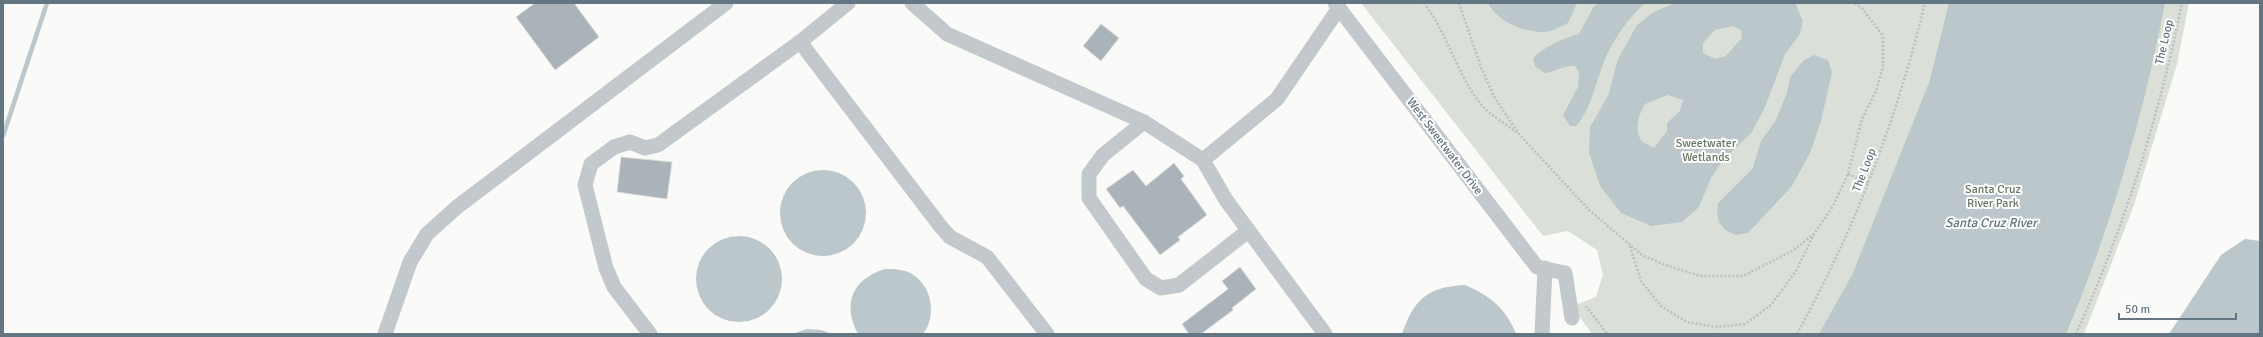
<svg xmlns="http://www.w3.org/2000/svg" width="2263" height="337" font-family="Signika,sans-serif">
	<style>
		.green { fill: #dadfd7 }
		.water { fill: #bbc7cb; fill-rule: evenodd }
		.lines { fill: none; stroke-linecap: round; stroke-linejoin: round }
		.stream { stroke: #bbc7cb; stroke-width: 4.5 }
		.building { fill: #aab3b9; stroke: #dcdcda }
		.path { stroke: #bbbfc2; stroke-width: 2.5; stroke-dasharray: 2 2; stroke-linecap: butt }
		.minor { stroke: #c3c8cc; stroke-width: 15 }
		.labels { text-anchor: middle; stroke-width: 4; stroke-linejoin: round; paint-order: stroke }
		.street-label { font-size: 12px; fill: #657683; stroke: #fff }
		.park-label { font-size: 12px; fill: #687a64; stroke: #fff }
		.water-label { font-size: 13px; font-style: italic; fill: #60757c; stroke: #fff }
	</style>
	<rect width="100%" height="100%" fill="#fafaf8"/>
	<polygon class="green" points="1361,3 2189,3 2177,64 2134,205 2084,334 1592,334 1572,306 1596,297 1603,275 1597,250 1568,231 1543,236"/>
	<g class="water">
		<path d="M1488 3H1577L1568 23C1561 26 1552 32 1544 32 1523 32 1498 22 1488 3Z"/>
		<path d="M1601 3H1645C1625 21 1608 47 1600 73 1593 92 1590 110 1576 126H1570L1563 115 1578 87 1579 72 1575 66C1564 65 1555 72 1544 73L1535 66 1533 58C1546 46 1561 39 1579 34L1594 6Z"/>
		<path d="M1675 3H1795L1803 21 1800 34 1785 54 1765 107 1752 132 1723 160 1711 178 1699 207 1682 222 1651 226 1621 213 1600 186 1589 152 1590 127 1608 96 1618 59 1637 25 1654 12ZM1733 26 1741 30 1742 38 1726 56 1715 59 1703 53V43L1715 30ZM1668 95 1683 100 1680 111 1667 123V131L1654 148C1651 146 1645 144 1642 141 1633 131 1639 114 1645 104Z"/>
		<path d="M1949 3H2165C2144 114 2110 230 2066 334H1819L1852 275 1930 80Z"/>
		<polygon points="1814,55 1828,60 1832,72 1821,121 1810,153 1792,186 1748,233 1736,235 1725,230 1719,222 1717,212 1718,203 1753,168 1761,141 1776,120 1787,93 1790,77 1803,61"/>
		<circle cx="823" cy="213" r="43"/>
		<circle cx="739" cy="279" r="43"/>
		<polygon points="2245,239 2260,241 2260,334 2169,334 2221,255"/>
		<path d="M885 269C894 269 903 269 912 274 932 286 937 316 923 334H858C842 304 852 279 885 269Z"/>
		<path d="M1465 285C1490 296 1505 307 1516 334H1402C1414 299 1427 287 1465 285Z"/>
		<polygon points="807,329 821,330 832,334 792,334"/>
	</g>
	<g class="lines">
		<polyline class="stream" points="3,136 47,3"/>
	</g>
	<g class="building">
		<polygon points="535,3 574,3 599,37 555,70 516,17"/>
		<polygon points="1101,24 1119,38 1101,61 1083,46"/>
		<polygon points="621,157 672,162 667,199 617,192"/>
		<polygon points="1174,163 1184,176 1181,179 1207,215 1178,237 1180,240 1160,255 1123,206 1120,208 1106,189 1133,170 1146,186"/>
		<polygon points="1240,267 1256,289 1232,308 1233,310 1201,334 1189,334 1182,324 1228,289 1222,281"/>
	</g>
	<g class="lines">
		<g class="path">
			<path d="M1424 3C1449 35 1458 80 1486 110 1495 118 1507 125 1516 132"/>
			<polyline points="1459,3 1481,67 1493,95 1518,133 1589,210 1642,255 1668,266 1701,276 1743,276 1792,251 1814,234 1833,206 1848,174 1862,119 1876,91 1883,67 1883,36 1862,8 1854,3"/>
			<polyline points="1848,174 1869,183"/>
			<polyline points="1630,246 1641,281 1661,306 1687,322 1716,327 1745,324 1771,305 1796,271 1814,234"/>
			<polyline points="1586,306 1607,334"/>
			<path d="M1797 334C1855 229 1897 119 1925 3"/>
			<path d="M2076 334C2124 228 2159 117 2182 3"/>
		</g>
		<g class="minor">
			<polyline points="912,3 947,34 1144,122 1203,160 1226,200 1325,334"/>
			<polyline points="1335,3 1537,267 1565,273 1572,318"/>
			<polyline points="800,42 941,227 950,237 987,257 1047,334"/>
			<polyline points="1144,122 1103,155 1089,174 1089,198 1146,279 1161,288 1179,285 1248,231"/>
			<polyline points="1203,160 1277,99 1339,8"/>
			<polyline points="385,334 410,262 427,234 457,207 726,3"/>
			<polyline points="650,334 614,287 606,268 585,185 591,164 614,147 630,142 645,148 658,145 800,42 848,3"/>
			<polyline points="1542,334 1545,268"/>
		</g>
	</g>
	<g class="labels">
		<g class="street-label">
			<text transform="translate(2164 42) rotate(-77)" y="4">The Loop</text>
			<text transform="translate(1445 146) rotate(53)" y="4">West Sweetwater Drive</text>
			<text transform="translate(1864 170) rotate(-69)" y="4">The Loop</text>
		</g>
		<g class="park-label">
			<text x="1706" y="147">Sweetwater<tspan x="1706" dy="14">Wetlands</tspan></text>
			<text x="1993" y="193">Santa Cruz<tspan x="1993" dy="14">River Park</tspan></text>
		</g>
		<g class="water-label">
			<text x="1991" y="227">Santa Cruz River</text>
		</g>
	</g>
	<rect width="2263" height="337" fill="none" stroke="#657683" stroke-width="8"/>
	<path d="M2119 313v6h117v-6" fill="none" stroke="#657683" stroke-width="2"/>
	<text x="2125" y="313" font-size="12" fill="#657683" stroke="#ffffff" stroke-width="3" paint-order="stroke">50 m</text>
</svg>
